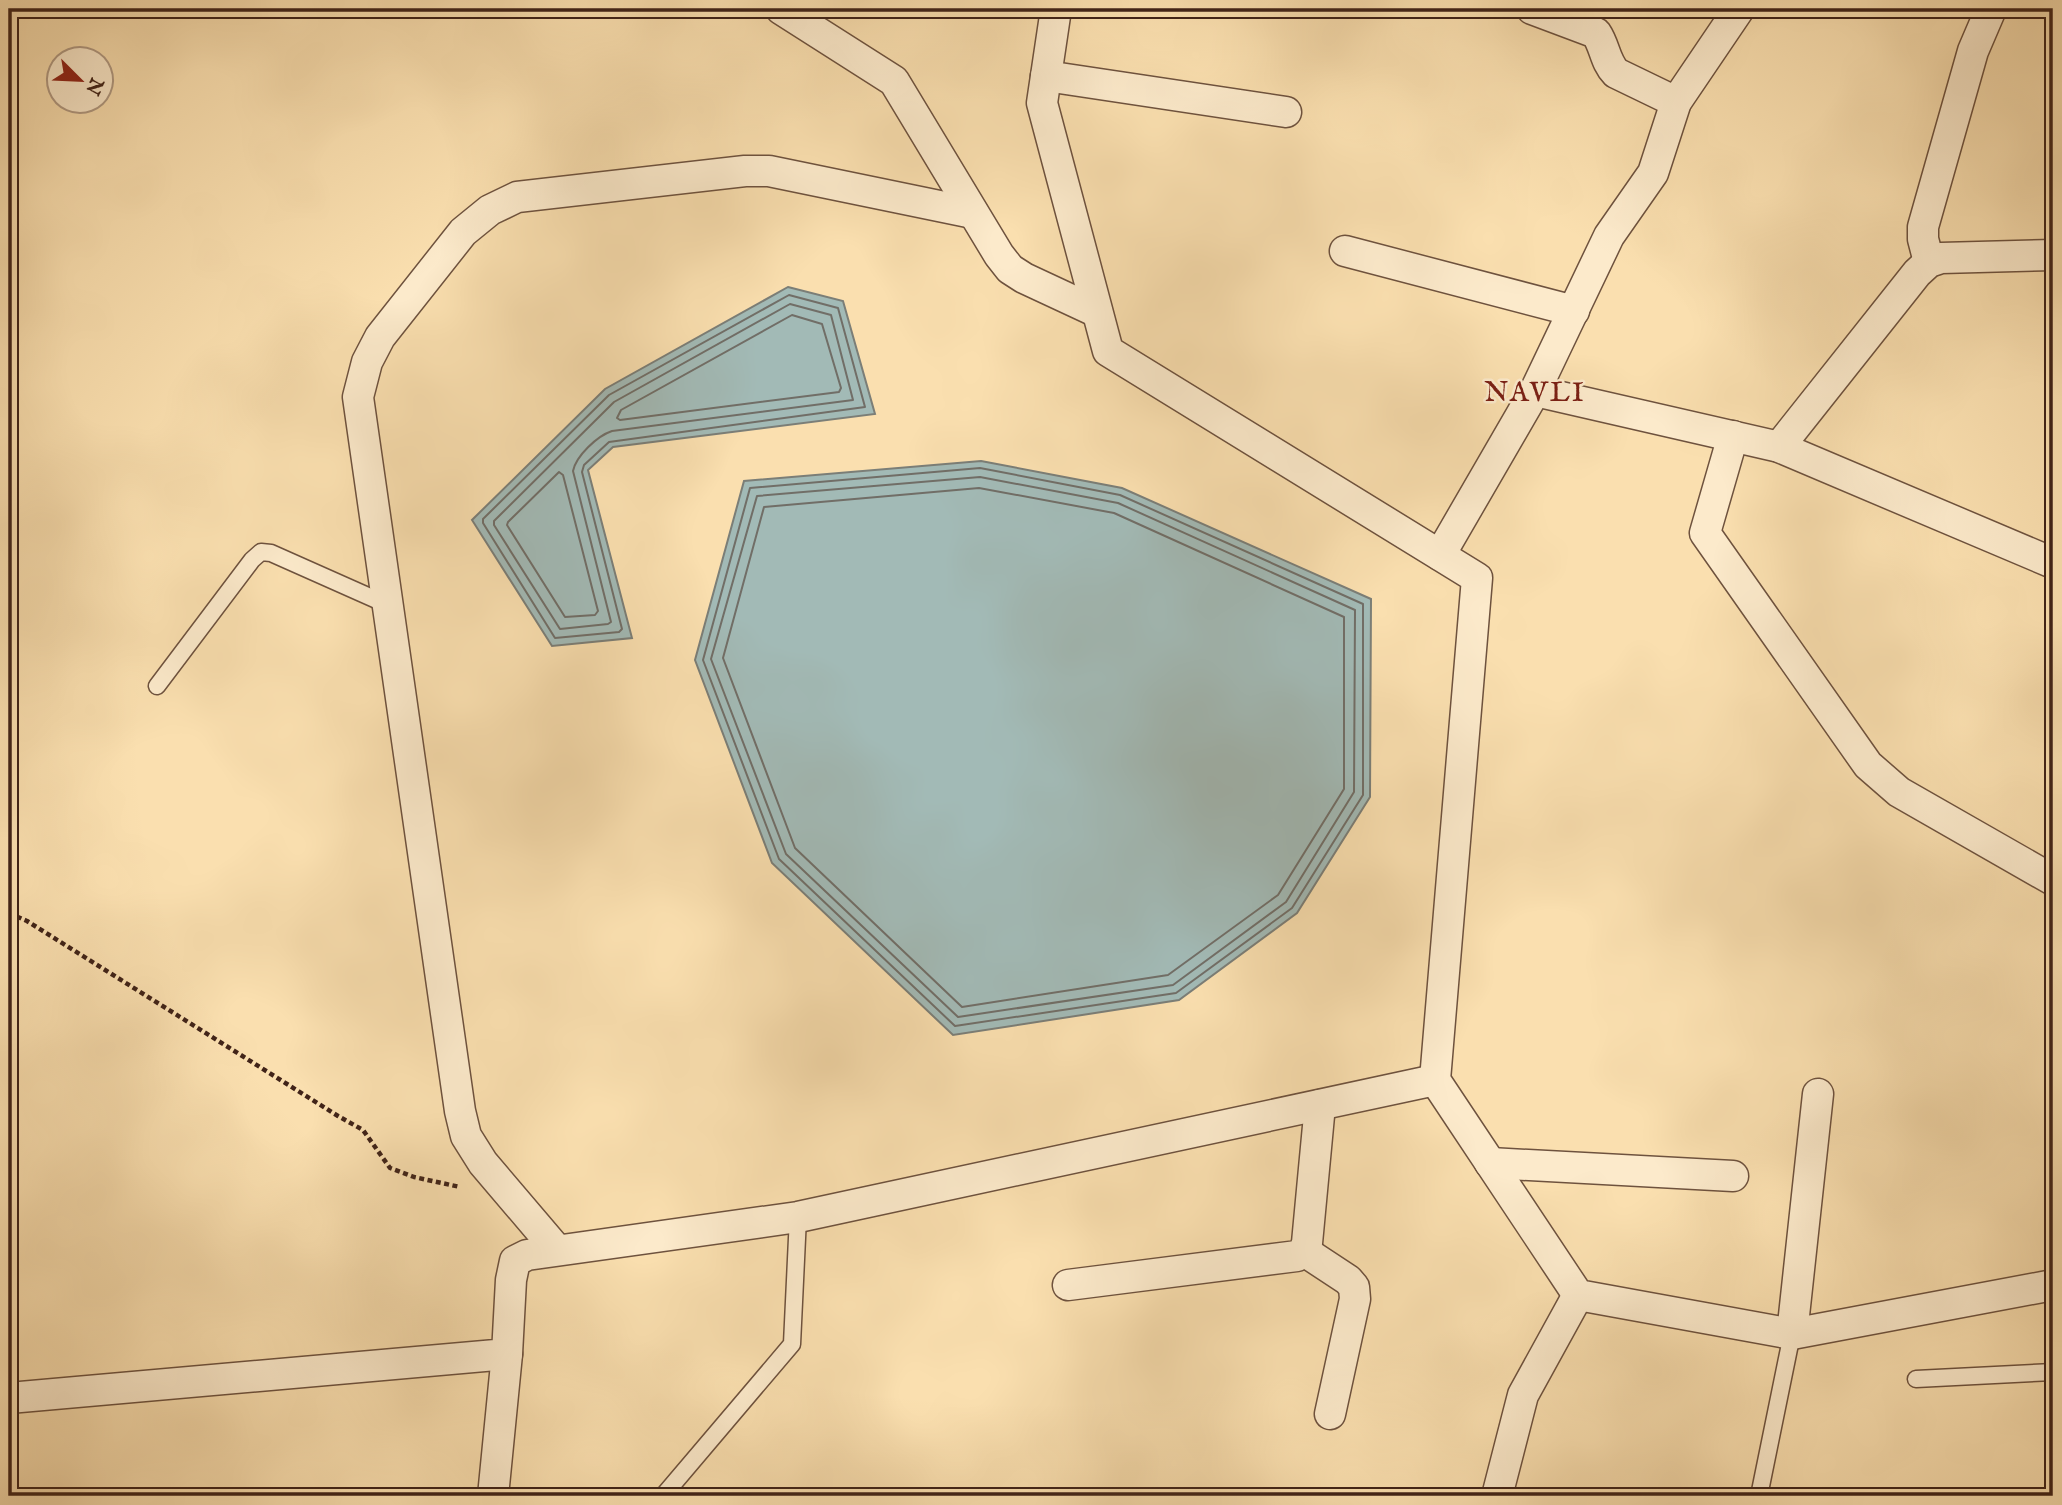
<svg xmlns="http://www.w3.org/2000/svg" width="2062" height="1505" font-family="'IM FELL English',serif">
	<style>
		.water { fill: #a2bab6; stroke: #7b7e77; stroke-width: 2 }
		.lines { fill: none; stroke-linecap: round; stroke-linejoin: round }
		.shore { stroke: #716e67; stroke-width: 2 }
		.service-casing { stroke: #6e523e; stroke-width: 19 }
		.minor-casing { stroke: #6e523e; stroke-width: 33 }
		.path { stroke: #402318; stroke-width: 4.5; stroke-dasharray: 5 3.5; stroke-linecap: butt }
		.service { stroke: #fceacb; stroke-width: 16 }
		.minor { stroke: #fceacb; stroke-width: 30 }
		.labels { text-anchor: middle; stroke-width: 5; stroke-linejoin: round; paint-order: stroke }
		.quarter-label { font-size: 28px; letter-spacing: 2px; fill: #7a1f14; stroke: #fceacb }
	</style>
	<rect width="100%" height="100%" fill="#fadfaf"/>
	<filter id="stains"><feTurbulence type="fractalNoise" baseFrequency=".00286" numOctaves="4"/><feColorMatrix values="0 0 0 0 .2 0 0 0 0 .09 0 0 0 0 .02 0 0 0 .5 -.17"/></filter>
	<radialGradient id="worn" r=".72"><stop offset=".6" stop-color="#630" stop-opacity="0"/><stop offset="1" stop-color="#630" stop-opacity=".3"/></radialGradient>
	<g class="water">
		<polygon points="788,287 843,301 875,414 613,447 588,470 632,638 552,646 472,520 605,389"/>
		<polygon points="981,461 1122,488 1371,599 1370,797 1297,913 1179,1000 953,1035 772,863 695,660 744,481"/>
	</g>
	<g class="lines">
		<g class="shore">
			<polygon points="789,295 838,308 865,407 609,442 584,465 582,472 622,629 619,632 555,638 483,523 483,519 609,395"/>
			<path d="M790 304 831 315 853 400 612 431C597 436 576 456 573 471L611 622 608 624 560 629 494 525V521L614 402Z"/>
			<polygon points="792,315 822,324 841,388 839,392 620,420 617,418 621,410"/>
			<polygon points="980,468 1120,495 1363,604 1363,795 1292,908 1176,993 955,1026 779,859 703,660 750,488"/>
			<polygon points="559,472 563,475 598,611 595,615 565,617 507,525 508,522"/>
			<polygon points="980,477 1118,503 1355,610 1354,792 1286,902 1173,985 958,1017 786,854 711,659 757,496"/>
			<polygon points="979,488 1114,513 1344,617 1344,789 1278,895 1168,975 962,1007 795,848 723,658 764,507"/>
		</g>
		<defs>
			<g id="service">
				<polyline points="157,686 252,560 261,552 271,553 388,605"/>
				<polyline points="1916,1379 2053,1372"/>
				<polyline points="663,1496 792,1344 798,1217"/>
				<polyline points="1759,1496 1792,1334"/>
			</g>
			<g id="minor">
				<polyline points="781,9 894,81 999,255 1010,269 1024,278 1097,312"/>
				<polyline points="1056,9 1042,103 1108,351 1477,578 1435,1080 1578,1295 1792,1334 2053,1285"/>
				<path d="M1532 9 1596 33C1605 46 1605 62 1616 73L1676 102"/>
				<polyline points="1046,76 1286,112"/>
				<polyline points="1345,251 1574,311"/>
				<polyline points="1929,262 1923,239 1923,227 1973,51 1991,9"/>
				<polyline points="1535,391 1779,447 2053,563"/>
				<polyline points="1733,436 1705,533 1868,765 1899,792 2053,880"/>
				<polyline points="1779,447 1917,273 1929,262 1941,258 2053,255"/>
				<polyline points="1440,555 1535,391 1609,236 1653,173 1676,102 1739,9"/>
				<polyline points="1490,1163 1733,1176"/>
				<polyline points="557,1250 483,1163 466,1136 460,1111 358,397 367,362 380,337 463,232 490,210 517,197 745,171 769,171 973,213"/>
				<polyline points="1304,1251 1348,1280 1354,1287 1355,1299 1330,1414"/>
				<polyline points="1068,1285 1297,1256 1304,1251 1307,1243 1320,1105"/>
				<polyline points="1792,1334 1818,1094"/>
				<polyline points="9,1398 507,1354 511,1280 515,1261 527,1255 798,1217 1435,1080"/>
				<polyline points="493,1496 507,1354"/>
				<polyline points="1497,1496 1523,1395 1578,1295"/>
			</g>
		</defs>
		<use href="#service" class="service-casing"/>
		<use href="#minor" class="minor-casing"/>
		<polyline class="path" points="9,913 27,921 338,1116 363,1130 390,1168 414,1177 460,1187"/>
		<use href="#service" class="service"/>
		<use href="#minor" class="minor"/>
	</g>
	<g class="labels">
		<g class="quarter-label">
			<text x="1535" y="401">NAVLI</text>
		</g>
	</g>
	<rect width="2062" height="1505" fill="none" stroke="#fadfaf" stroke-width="35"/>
	<rect x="10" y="10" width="2041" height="1484" fill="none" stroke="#402318" stroke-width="3.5"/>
	<rect x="18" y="18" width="2027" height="1470" fill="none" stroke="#402318" stroke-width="2"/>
	<g transform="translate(80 80) rotate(114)"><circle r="33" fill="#fceacb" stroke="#b19a83" stroke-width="2"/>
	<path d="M0-5L12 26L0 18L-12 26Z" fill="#8f2418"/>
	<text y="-10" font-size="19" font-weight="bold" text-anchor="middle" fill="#402318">N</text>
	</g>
	<rect width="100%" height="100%" filter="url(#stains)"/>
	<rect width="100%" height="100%" fill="url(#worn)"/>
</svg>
